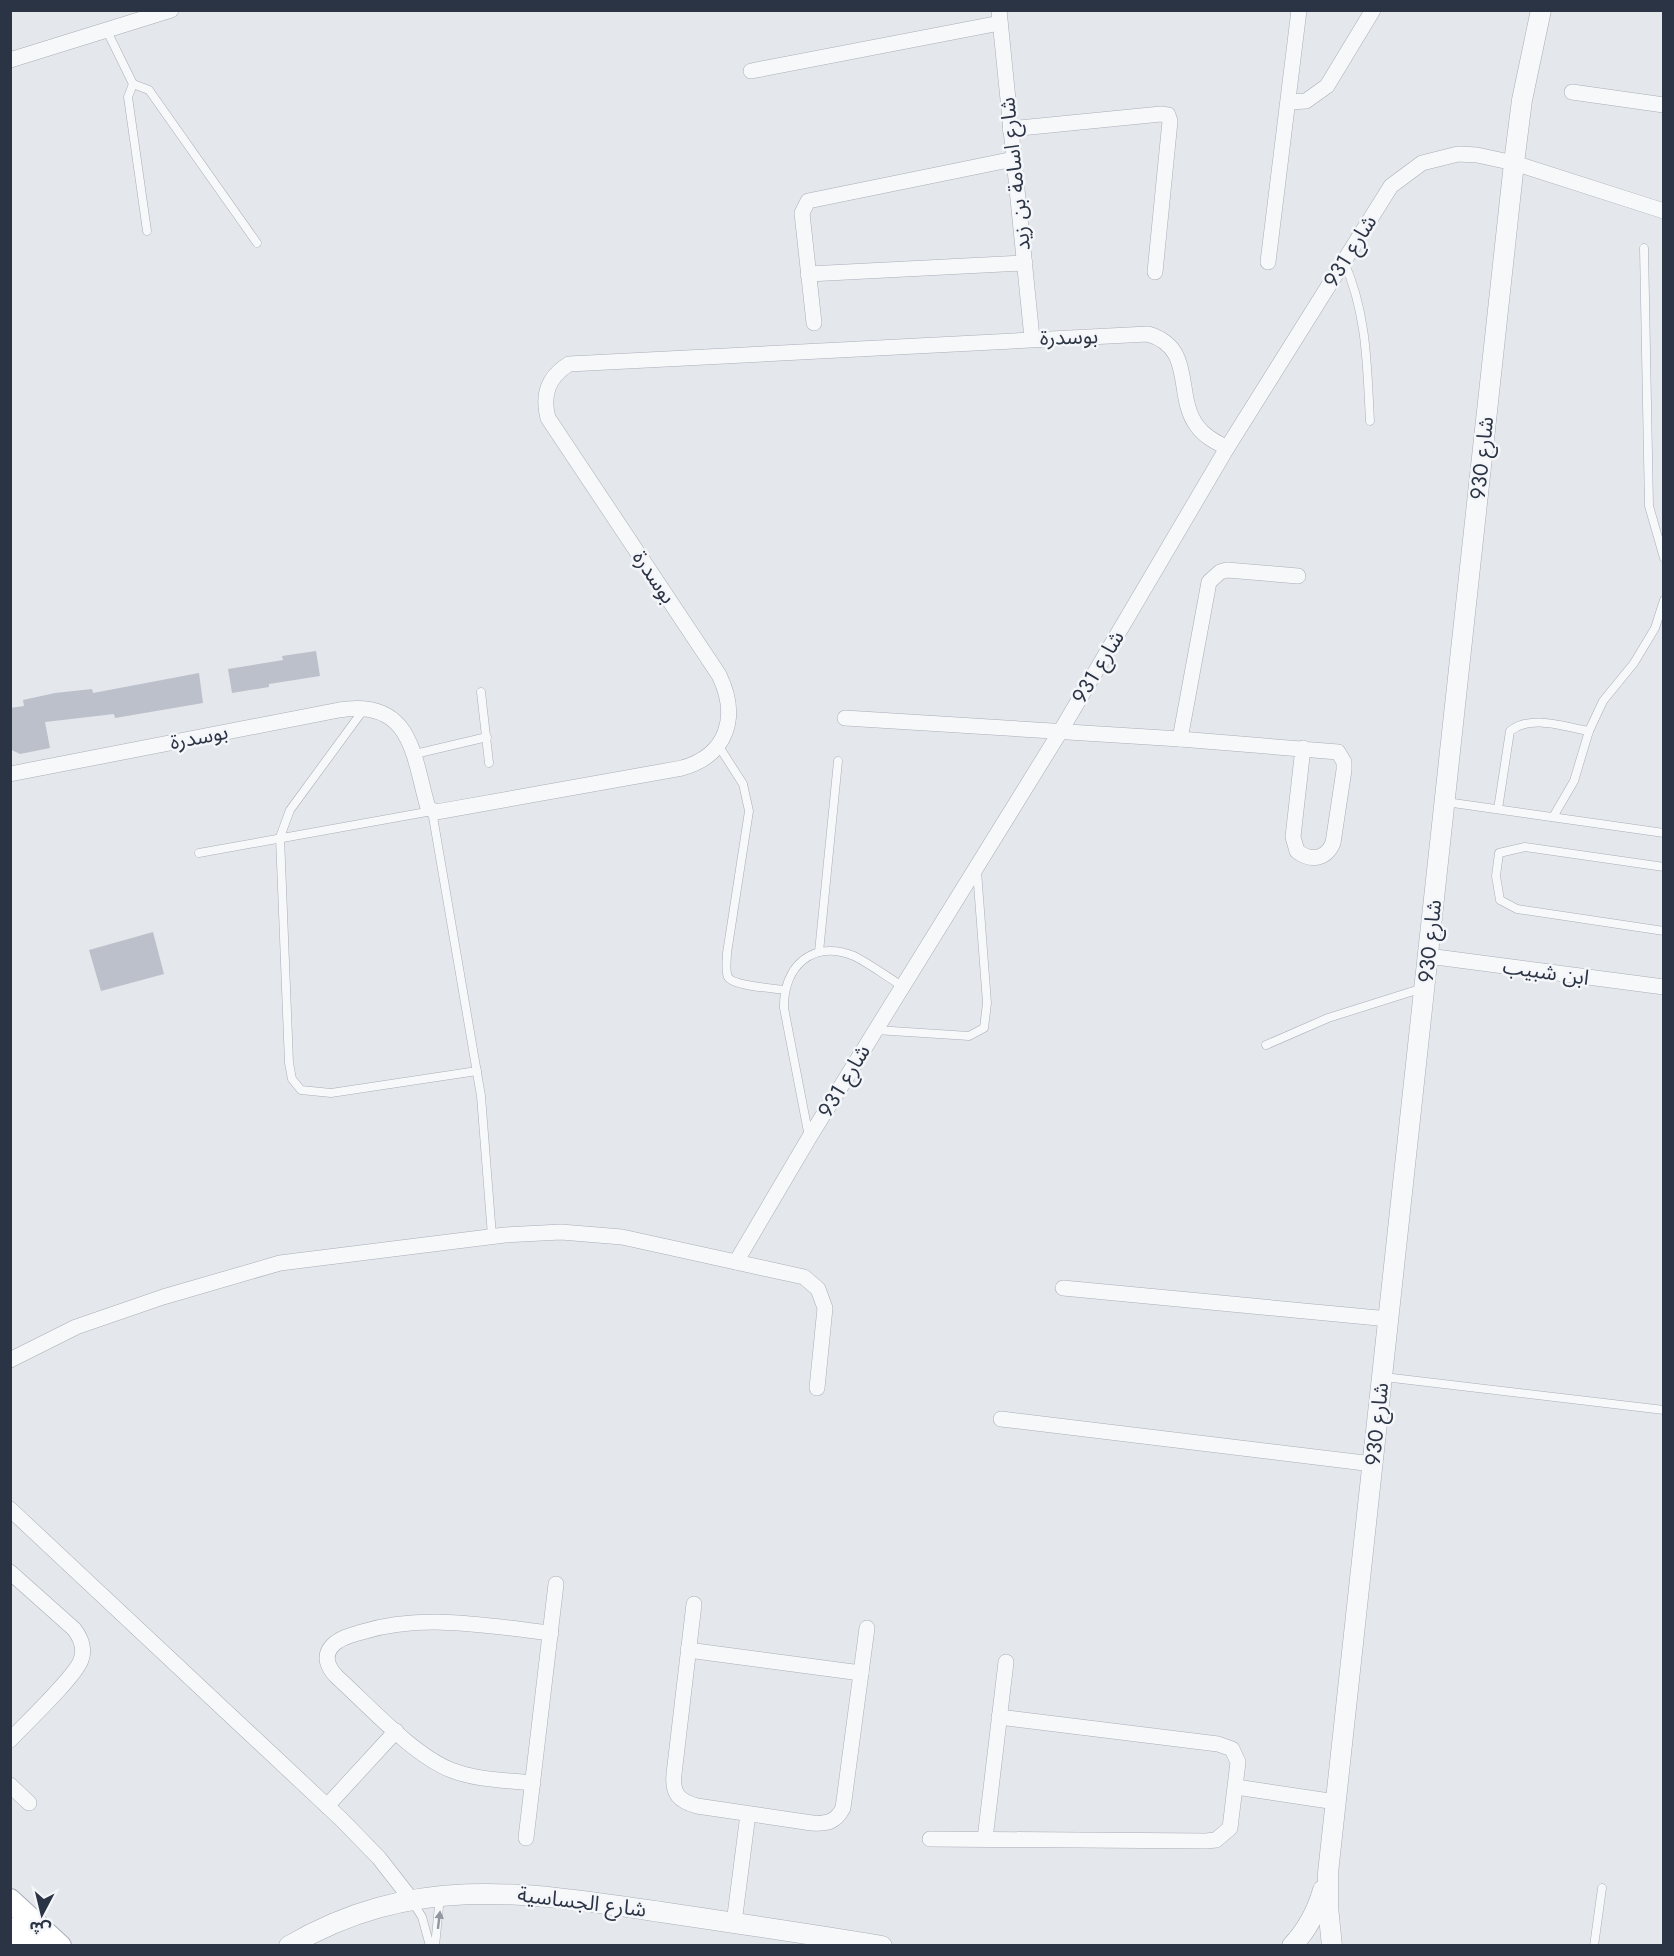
<svg xmlns="http://www.w3.org/2000/svg" width="1674" height="1956" font-family="Jost,'Noto Sans Arabic',sans-serif">
	<style>
		.building { fill: #bbc0ca }
		.lines { fill: none; stroke-linecap: round; stroke-linejoin: round }
		.service-casing { stroke: #a9aeb7; stroke-width: 9 }
		.minor-casing { stroke: #a9aeb7; stroke-width: 16 }
		.tertiary-casing { stroke: #a9aeb7; stroke-width: 21 }
		.secondary-casing { stroke: #a9aeb7; stroke-width: 24 }
		.trunk-casing { stroke: #8b94a3; stroke-width: 27 }
		.service { stroke: #f7f8fa; stroke-width: 8 }
		.minor { stroke: #f7f8fa; stroke-width: 15 }
		.tertiary { stroke: #f7f8fa; stroke-width: 20 }
		.secondary { stroke: #fff; stroke-width: 22 }
		.trunk { stroke: #fff; stroke-width: 26 }
		.oneway { fill: #9196a0 }
		.labels { text-anchor: middle; stroke-width: 5; stroke-linejoin: round; paint-order: stroke }
		.street-label { font-size: 21px; fill: #2b3445; stroke: #f4f6f9 }
	</style>
	<rect width="100%" height="100%" fill="#e4e7ec"/>
	<g class="building">
		<polygon points="316,651 320,676 269,684 269,687 232,693 228,669 283,660 282,656"/>
		<polygon points="199,673 203,703 115,718 114,714 45,722 50,748 20,754 10,749 10,708 24,706 23,700 55,693 92,689 93,693"/>
		<polygon points="153,932 164,974 101,991 89,950"/>
	</g>
	<g class="lines">
		<defs>
			<g id="service">
				<polyline points="107,31 133,84 128,97 147,231"/>
				<polyline points="133,84 149,90 257,243"/>
				<polyline points="1644,248 1649,506 1664,558"/>
				<path d="M1344 262C1367 313 1367 366 1370 421"/>
				<polyline points="481,692 489,763"/>
				<polyline points="364,709 290,810 280,837 289,1063 292,1079 301,1090 331,1093 477,1071"/>
				<path d="M718 745 743 784 749 811 727 953C727 960 725 970 728 977 733 986 772 988 784 990"/>
				<polyline points="415,754 487,737"/>
				<polyline points="1446,802 1664,833"/>
				<path d="M1498 809 1510 731C1532 714 1564 727 1589 731"/>
				<polyline points="1553,817 1574,781 1589,731 1603,701 1634,663 1655,628 1664,600"/>
				<polyline points="199,853 432,811 481,1096 492,1236"/>
				<polyline points="1664,867 1525,847 1499,853 1496,876 1500,900 1517,909 1664,931"/>
				<polyline points="819,952 838,761"/>
				<polyline points="876,1030 969,1036 984,1028 987,1003 977,871"/>
				<polyline points="1266,1045 1328,1018 1423,988"/>
				<path d="M809 1137 784 1008C783 967 812 939 854 956 870 964 886 976 902 986"/>
				<polyline points="1384,1377 1664,1410"/>
				<polyline points="412,1901 422,1917 430,1946"/>
				<polyline points="435,1946 440,1896"/>
				<polyline points="1594,1946 1602,1888"/>
			</g>
			<g id="minor">
				<polyline points="999,10 1032,338"/>
				<polyline points="10,60 171,10"/>
				<polyline points="751,71 1000,23"/>
				<polyline points="1572,92 1664,105"/>
				<polyline points="1290,102 1306,101 1327,86 1373,10"/>
				<polyline points="1010,129 1161,114 1168,115 1170,121 1155,272"/>
				<polyline points="1268,262 1299,10"/>
				<polyline points="808,274 1025,263"/>
				<polyline points="814,323 802,213 808,201 1014,159"/>
				<path d="M845 718 1180 739 1338 752 1344 762V770L1333 843C1326 859 1311 862 1297 851L1293 837 1303 748"/>
				<polyline points="1180,739 1209,582 1220,572 1227,570 1298,576"/>
				<path d="M10 774 339 710C412 698 413 755 428 808L436 812 682 768C728 755 739 716 719 675L548 418C542 395 548 377 569 364L1148 334C1196 348 1174 395 1197 426 1205 437 1216 442 1227 448"/>
				<polyline points="1428,956 1664,987"/>
				<polyline points="736,1262 809,1138 1060,732 1227,448 1391,186 1422,163 1458,154 1477,155 1514,163 1664,211"/>
				<polyline points="1063,1288 1389,1319"/>
				<polyline points="10,1360 76,1327 163,1297 280,1263 505,1235 561,1232 622,1237 804,1277 818,1289 825,1308 817,1388"/>
				<polyline points="1001,1419 1373,1464"/>
				<polyline points="10,1509 342,1820 379,1858 411,1899"/>
				<path d="M10 1572 74 1629C81 1638 85 1649 81 1660 75 1677 25 1724 10 1740"/>
				<path d="M694 1604 674 1774C672 1794 679 1801 697 1806L812 1823C827 1824 836 1822 843 1808L867 1628"/>
				<polyline points="688,1650 861,1673"/>
				<path d="M533 1783C506 1780 476 1780 451 1770 413 1755 368 1705 337 1677 328 1668 322 1656 333 1645 341 1637 352 1635 362 1632 424 1613 488 1626 551 1633"/>
				<polyline points="10,1785 29,1803"/>
				<polyline points="1236,1787 1336,1802"/>
				<polyline points="327,1806 396,1731"/>
				<polyline points="526,1838 556,1584"/>
				<polyline points="930,1839 1206,1841 1216,1840 1230,1828 1238,1762 1232,1749 1218,1744 999,1717"/>
				<polyline points="985,1839 1006,1662"/>
				<polyline points="734,1923 748,1814"/>
			</g>
			<g id="tertiary">
				<path d="M289 1946C414 1873 526 1892 661 1912 735 1923 809 1934 882 1946"/>
				<path d="M1292 1946C1307 1930 1317 1911 1323 1890"/>
				<polyline points="1332,1946 1328,1907 1328,1873 1514,163 1522,100 1541,10"/>
			</g>
			<polyline id="secondary" points="10,1900 60,1946"/>
			<polyline id="trunk" points="10,1930 30,1946"/>
		</defs>
		<use href="#service" class="service-casing"/>
		<use href="#minor" class="minor-casing"/>
		<use href="#tertiary" class="tertiary-casing"/>
		<use href="#secondary" class="secondary-casing"/>
		<use href="#trunk" class="trunk-casing"/>
		<use href="#service" class="service"/>
		<use href="#minor" class="minor"/>
		<use href="#tertiary" class="tertiary"/>
		<use href="#secondary" class="secondary"/>
		<use href="#trunk" class="trunk"/>
	</g>
	<defs><path id="oneway-solid" d="M-6-.8H1V-3.2L6.5 0L1 3.2V.8H-6Z" transform="scale(1.5)"/></defs>
	<use class="oneway" href="#oneway-solid" transform="translate(439 1920) rotate(-83)"/>
	<g class="labels">
		<g class="street-label">
			<text transform="translate(1015 174) rotate(-96)" y="7">شارع اسامة بن زيد</text>
			<text transform="translate(1350 251) rotate(-58)" y="7">شارع 931</text>
			<text transform="translate(1069 337) rotate(-2)" y="7">بوسدرة</text>
			<text transform="translate(1482 458) rotate(-84)" y="7">شارع 930</text>
			<text transform="translate(654 577) rotate(56)" y="7">بوسدرة</text>
			<text transform="translate(1098 667) rotate(-59)" y="7">شارع 931</text>
			<text transform="translate(199 737) rotate(-11)" y="7">بوسدرة</text>
			<text transform="translate(1430 941) rotate(-84)" y="7">شارع 930</text>
			<text transform="translate(1546 972) rotate(8)" y="7">ابن شبيب</text>
			<text transform="translate(844 1081) rotate(-59)" y="7">شارع 931</text>
			<text transform="translate(1377 1424) rotate(-84)" y="7">شارع 930</text>
			<text transform="translate(582 1902) rotate(7)" y="7">شارع الجساسية</text>
		</g>
	</g>
	<rect width="1674" height="1956" fill="none" stroke="#2b3445" stroke-width="24"/>
	<g transform="translate(42 1914) rotate(187)" stroke="#f4f6f9" stroke-width="4.5" paint-order="stroke">
	<path d="M0-4.5L10 22L0 15L-10 22Z" fill="#2b3445"/>
	<text y="-9" font-size="16" font-weight="bold" text-anchor="middle" fill="#2b3445">ش</text>
	</g>
</svg>
